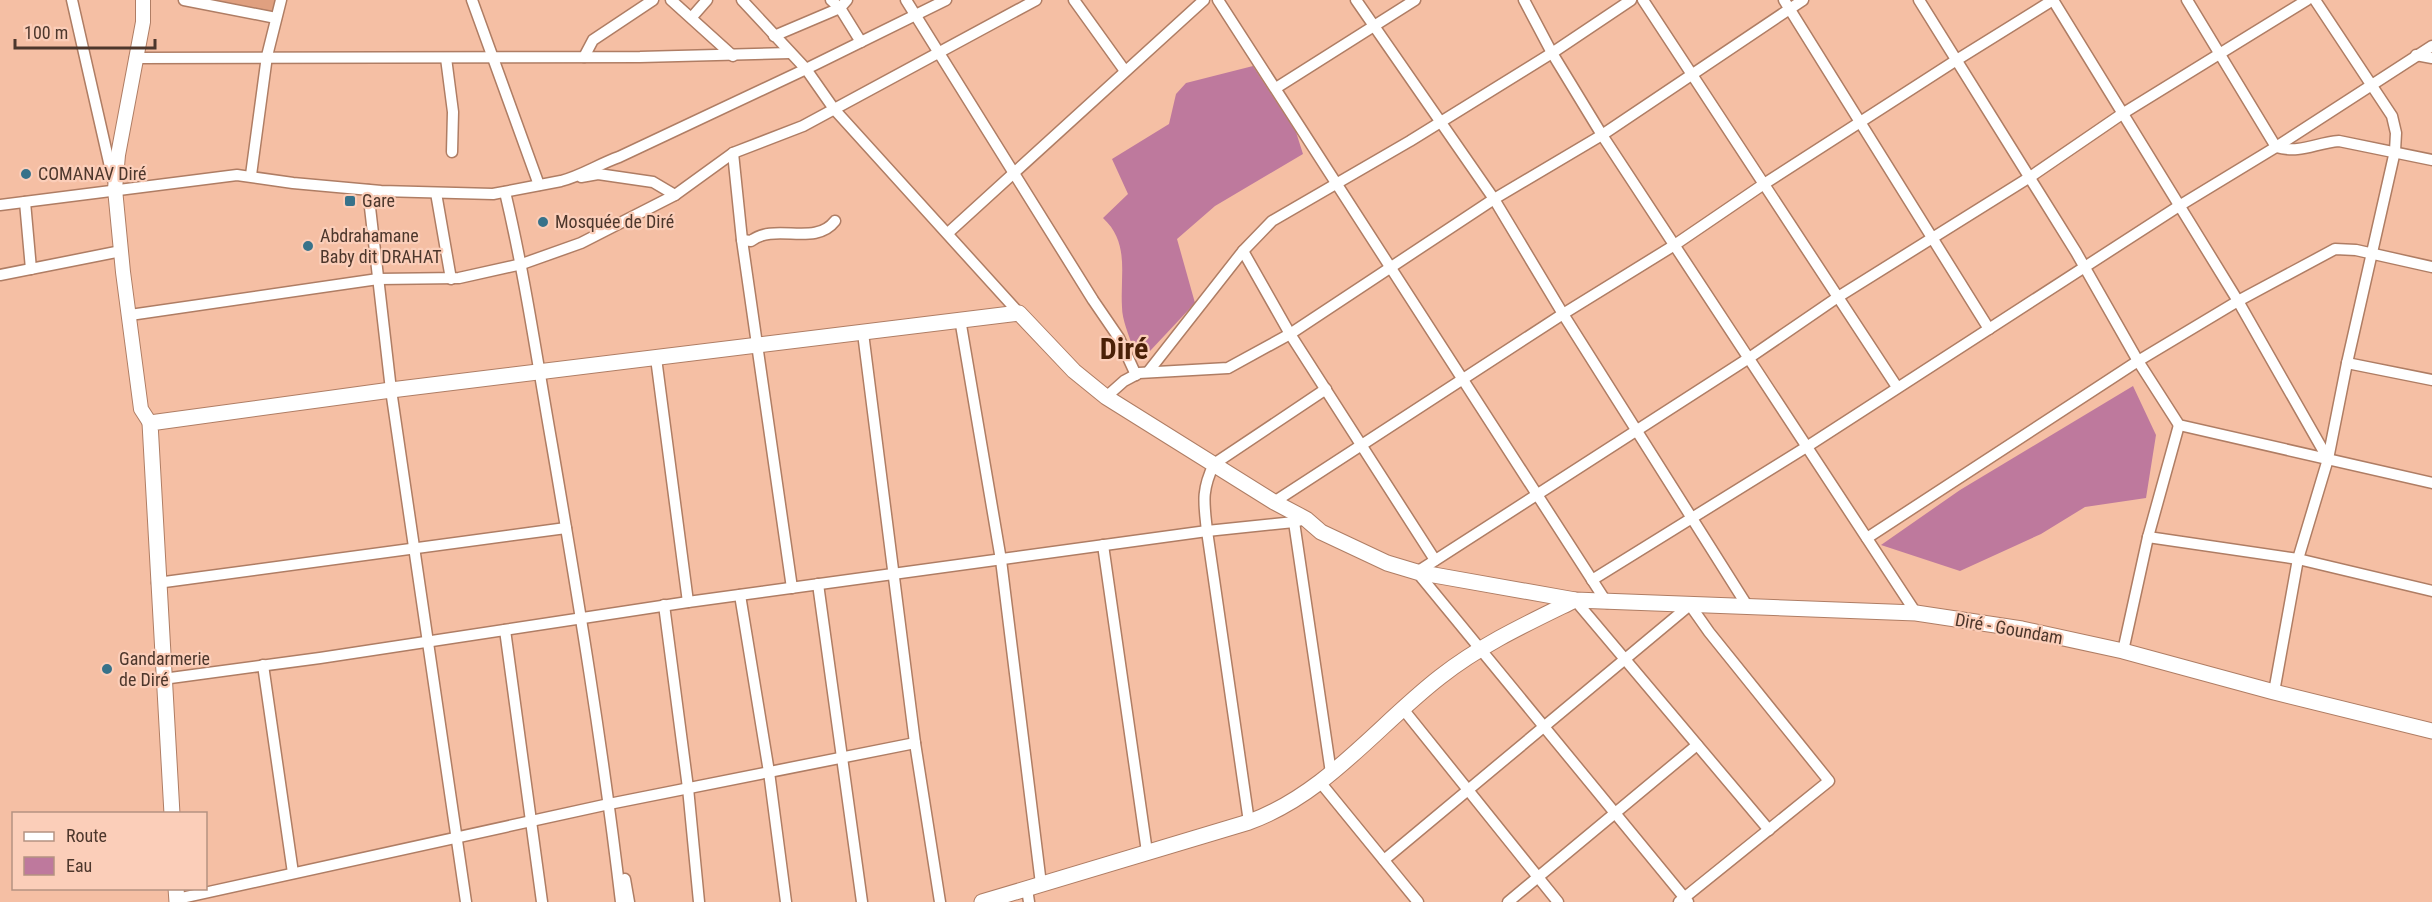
<svg xmlns="http://www.w3.org/2000/svg" width="2432" height="902" font-family="'Roboto Condensed',sans-serif">
	<style>
		.green { fill: #e0a080 }
		.water { fill: #be799d }
		.lines { fill: none; stroke-linecap: round; stroke-linejoin: round }
		.minor-casing { stroke: #af7d64; stroke-width: 13 }
		.tertiary-casing { stroke: #af7d64; stroke-width: 16 }
		.secondary-casing { stroke: #af7d64; stroke-width: 17 }
		.minor { stroke: #fff; stroke-width: 10 }
		.tertiary { stroke: #fff; stroke-width: 14 }
		.secondary { stroke: #fff; stroke-width: 15 }
		.poi-dot { fill: #37728a; stroke: #fbceb9; stroke-width: 2 }
		.labels { text-anchor: middle; stroke-width: 4.5; stroke-linejoin: round; paint-order: stroke }
		.poi-label { font-size: 18px; fill: #4d372c; stroke: #fbceb9; text-anchor: start }
		.street-label { font-size: 18px; fill: #4d372c; stroke: #fbceb9 }
		.town-label { font-size: 30px; font-weight: bold; fill: #4a2007; stroke: #fbceb9 }
	</style>
	<rect width="100%" height="100%" fill="#f5bfa4"/>
	<polygon class="green" points="215,0 277,0 275,13"/>
	<g class="water">
		<path d="M1253 66 1296 132 1303 154 1215 206 1177 239 1195 303 1150 351 1133 348C1129 335 1122 320 1122 307 1120 274 1130 243 1103 218L1128 194 1112 159 1169 124 1176 94 1186 83Z"/>
		<polygon points="2133,386 2156,435 2146,498 2085,507 2041,534 1960,571 1881,545 1960,490"/>
	</g>
	<g class="lines">
		<defs>
			<g id="minor">
				<polyline points="72,0 113,180"/>
				<polyline points="184,0 276,18"/>
				<polyline points="472,0 539,185"/>
				<polyline points="671,0 733,56"/>
				<polyline points="742,0 806,69 834,109 1019,313"/>
				<polyline points="831,0 840,8 861,42"/>
				<polyline points="906,0 1093,300 1119,338 1136,375"/>
				<polyline points="1074,0 1125,71"/>
				<polyline points="1218,0 1607,603"/>
				<polyline points="1356,0 1494,199 1563,314 1748,607"/>
				<polyline points="1524,0 1552,53 1602,135 1916,613"/>
				<polyline points="1643,0 1897,387"/>
				<polyline points="1784,0 1989,329"/>
				<polyline points="1919,0 2076,252 2138,361 2179,425 2432,483"/>
				<polyline points="2053,0 2238,301 2328,459"/>
				<path d="M2187 0 2276 147C2302 154 2314 143 2339 141L2432 160"/>
				<polyline points="692,17 707,0"/>
				<polyline points="774,36 840,8 847,0"/>
				<polyline points="2416,55 2432,58"/>
				<polyline points="584,57 593,40 653,0"/>
				<polyline points="135,58 640,57 790,53"/>
				<polyline points="446,58 453,112 452,152"/>
				<polyline points="1276,88 1415,0"/>
				<polyline points="733,153 742,240 792,588"/>
				<polyline points="251,175 267,56 281,0"/>
				<polyline points="581,177 598,174 653,182 675,195"/>
				<polyline points="368,190 391,390 466,902"/>
				<path d="M505 192C525 276 537 360 552 445 578 597 603 749 621 902"/>
				<polyline points="436,193 451,279"/>
				<polyline points="25,202 31,269"/>
				<path d="M0 205 237 175 293 183 381 191 493 194 561 181C581 176 599 164 619 157L806 69 946 0"/>
				<polyline points="948,233 1204,0"/>
				<path d="M742 240 751 241C775 222 815 247 835 221"/>
				<polyline points="1243,251 1290,334 1435,560"/>
				<polyline points="0,275 121,251"/>
				<polyline points="130,315 378,279 459,278 522,264 581,243 675,195 733,153 803,126 1036,0"/>
				<polyline points="960,319 1001,560 1041,884"/>
				<polyline points="863,333 915,743 940,902"/>
				<polyline points="656,358 688,602"/>
				<polyline points="2347,363 2432,380"/>
				<polyline points="1148,372 1243,251 1272,221 1410,141 1552,53 1631,0"/>
				<polyline points="1106,397 1124,381 1139,373 1228,368 1290,334 1494,199 1602,135 1803,0"/>
				<polyline points="1274,502 1563,314 1673,246 1764,184 1955,61 2053,0"/>
				<polyline points="1294,522 1331,773"/>
				<polyline points="2148,537 2298,559 2432,591"/>
				<polyline points="1867,538 2138,361 2238,301 2335,249 2356,250 2432,267"/>
				<polyline points="1103,545 1147,852"/>
				<polyline points="1592,580 1808,446 2179,206 2276,147 2432,46"/>
				<polyline points="157,583 566,528"/>
				<polyline points="818,584 862,902"/>
				<polyline points="740,595 769,772 786,902"/>
				<polyline points="1575,600 1769,830"/>
				<polyline points="664,605 688,788 699,902"/>
				<polyline points="505,630 542,902"/>
				<polyline points="2123,651 2148,537 2179,425"/>
				<polyline points="263,665 293,873"/>
				<polyline points="163,679 320,658 688,602 1207,531 1294,522 1306,519"/>
				<polyline points="2274,692 2298,559 2328,459 2347,363 2395,151 2396,133 2392,116 2315,0"/>
				<polyline points="1403,709 1558,902"/>
				<polyline points="1320,782 1418,902"/>
				<path d="M1249 822 1207 531C1204 503 1201 491 1214 464L1326 389"/>
				<polyline points="1384,860 1690,605 1709,632 1829,781 1679,902"/>
				<polyline points="625,879 629,902"/>
				<polyline points="1027,889 1029,902"/>
				<polyline points="177,899 609,804 915,743"/>
				<polyline points="1508,902 1697,745"/>
				<polyline points="1688,902 1417,572 1749,358 1838,297 2030,177 2122,114 2307,0"/>
			</g>
			<polyline id="tertiary" points="143,0 143,22 118,155 115,189 123,272 141,409 150,423"/>
			<g id="secondary">
				<polyline points="172,814 150,423 391,390 1019,313 1074,371 1106,397 1274,502 1306,519 1321,532 1387,563 1417,572 1575,600 1916,613 2022,629 2123,651 2274,692 2432,731"/>
				<polyline points="176,888 177,902"/>
				<path d="M982 902 1249 822C1326 794 1377 726 1440 677 1482 644 1528 623 1575 600"/>
			</g>
		</defs>
		<use href="#minor" class="minor-casing"/>
		<use href="#tertiary" class="tertiary-casing"/>
		<use href="#secondary" class="secondary-casing"/>
		<use href="#minor" class="minor"/>
		<use href="#tertiary" class="tertiary"/>
		<use href="#secondary" class="secondary"/>
	</g>
	<g class="poi-dot">
		<circle cx="26" cy="174" r="6"/>
		<rect x="344" y="195" width="12" height="12" rx="3"/>
		<circle cx="543" cy="222" r="6"/>
		<circle cx="308" cy="246" r="6"/>
		<circle cx="107" cy="669" r="6"/>
	</g>
	<g class="labels">
		<g class="poi-label">
			<text x="38" y="180">COMANAV Diré</text>
			<text x="362" y="207">Gare</text>
			<text x="555" y="228">Mosquée de Diré</text>
			<text x="320" y="242">Abdrahamane<tspan x="320" dy="21">Baby dit DRAHAT</tspan></text>
			<text x="119" y="665">Gandarmerie<tspan x="119" dy="21">de Diré</tspan></text>
		</g>
		<g class="street-label">
			<text transform="translate(2009 629) rotate(10)" y="6">Diré - Goundam</text>
		</g>
		<g class="town-label">
			<text x="1124" y="359">Diré</text>
		</g>
	</g>
	<rect x="12" y="812" width="195" height="78" fill="#fbceb9" stroke="#b59281" stroke-width="1.5"/>
	<rect x="24" y="832" width="30" height="9" fill="#ffffff" stroke="#b59281" stroke-width="1.5"/>
	<text x="66" y="842" font-size="18" fill="#4d372c">Route</text>
	<rect x="24" y="857" width="30" height="18" fill="#be799d" stroke="#b59281" stroke-width="1.5"/>
	<text x="66" y="872" font-size="18" fill="#4d372c">Eau</text>
	<path d="M15 39v9h140v-9" fill="none" stroke="#4d372c" stroke-width="3"/>
	<text x="24" y="39" font-size="18" fill="#4d372c" stroke="#fbceb9" stroke-width="4.5" paint-order="stroke">100 m</text>
</svg>
